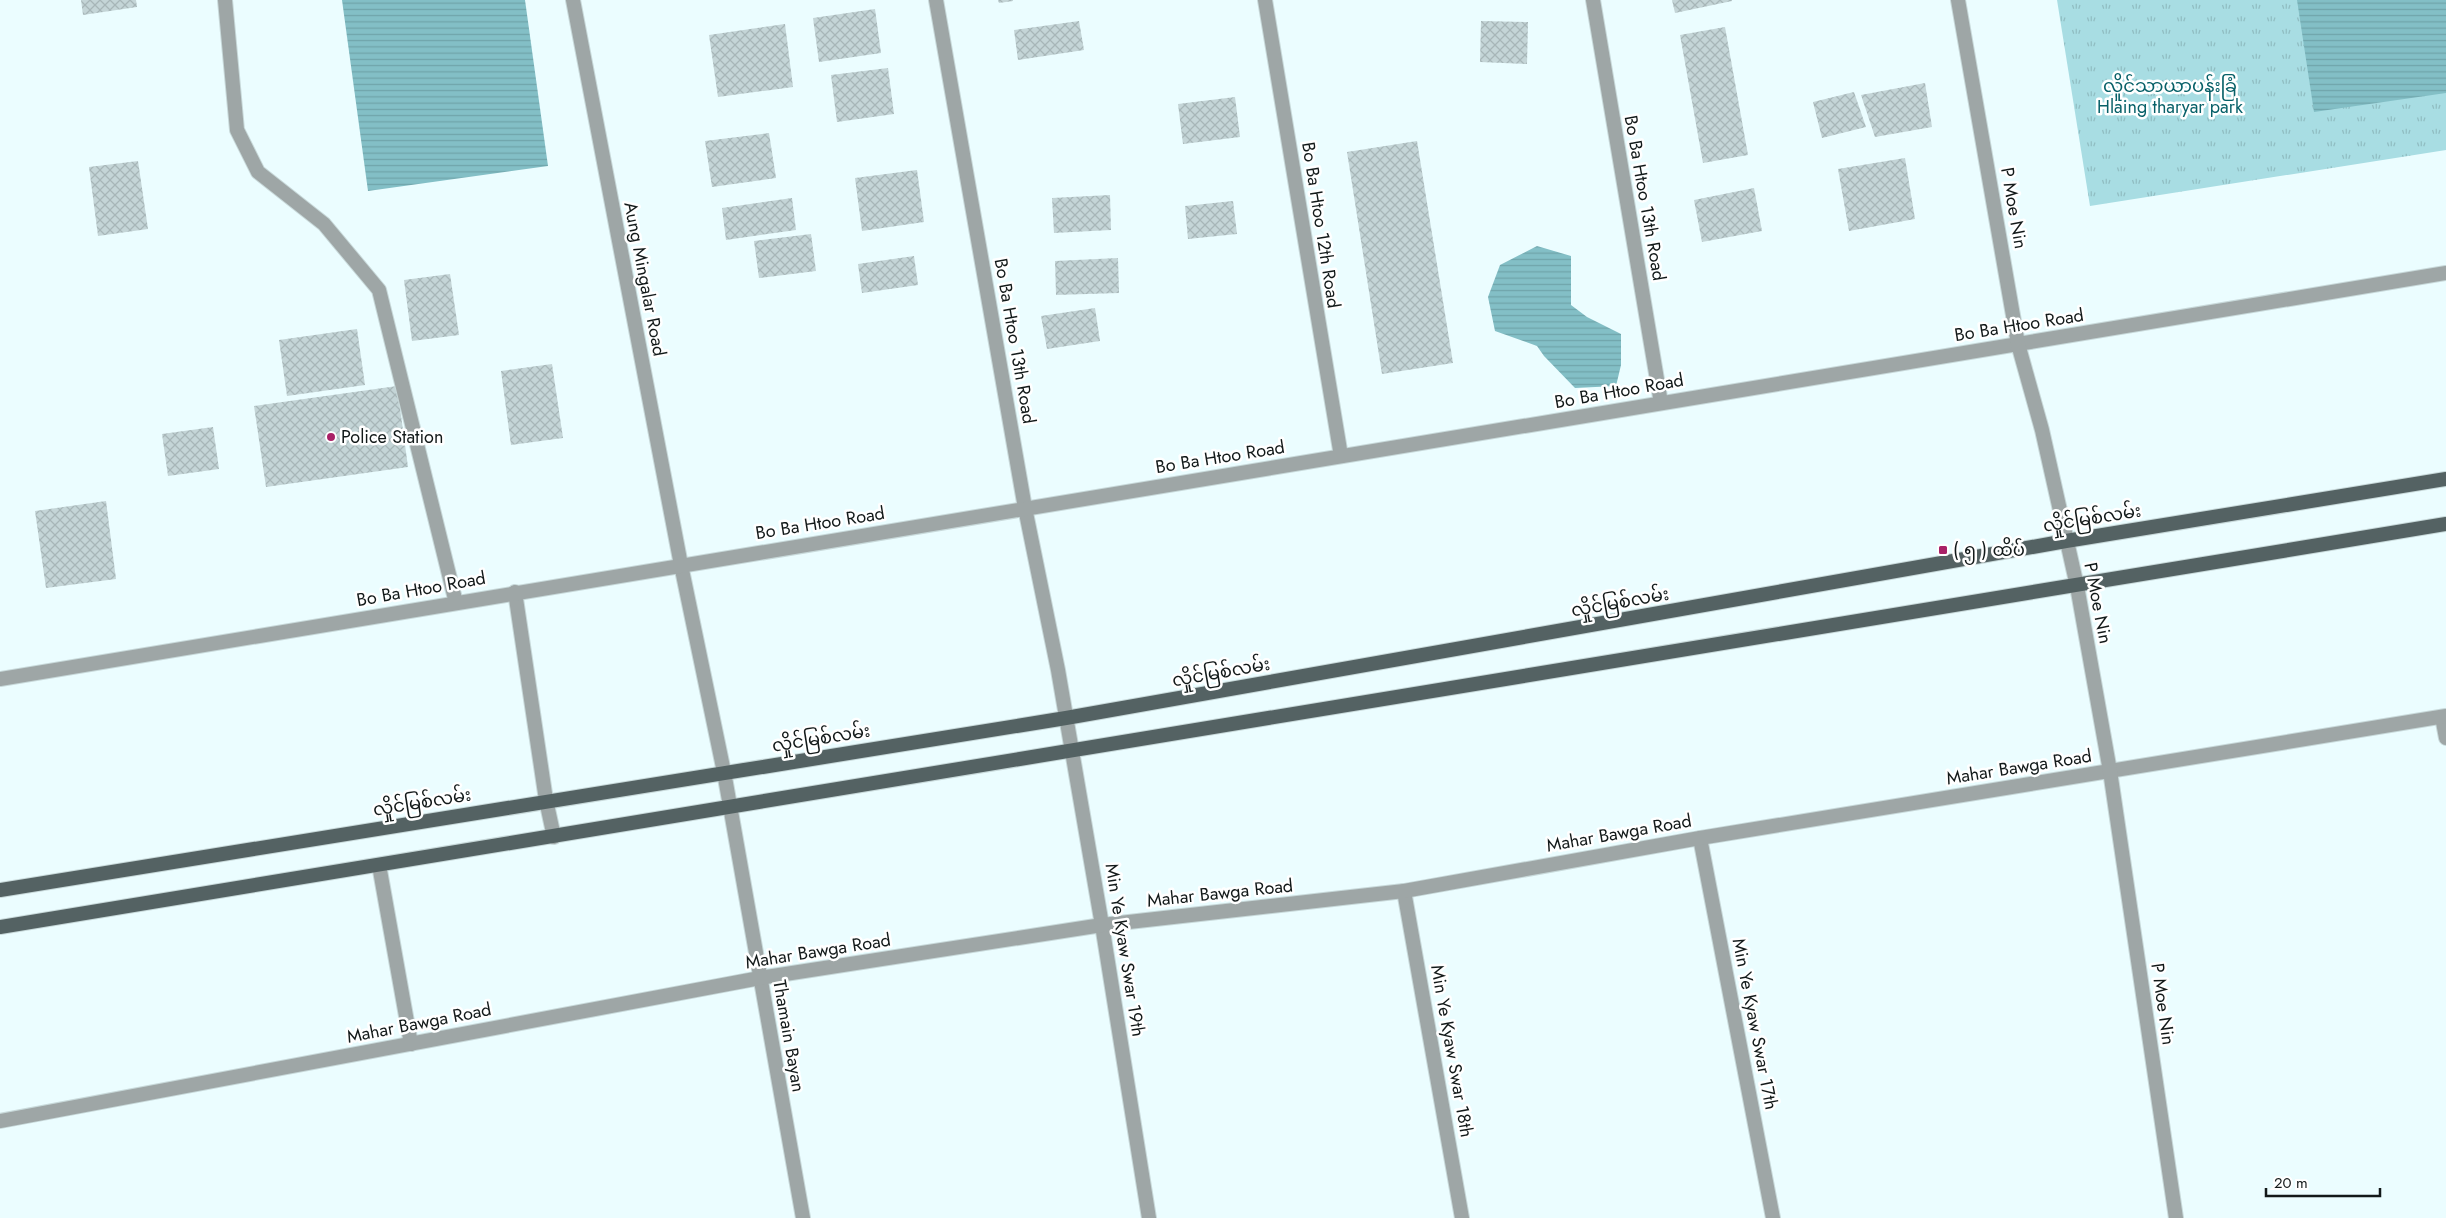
<svg xmlns="http://www.w3.org/2000/svg" width="2446" height="1218" font-family="Jost,'Noto Sans Myanmar',sans-serif">
	<style>
		.grass { fill: url(#grass-tufts) }
		.water { fill: url(#water-rules) }
		.building { fill: url(#building-cross-hatch) }
		.lines { fill: none; stroke-linecap: round; stroke-linejoin: round }
		.minor-casing { stroke: #c8d9da; stroke-width: 16 }
		.tertiary-casing { stroke: #c8d9da; stroke-width: 16 }
		.primary-casing { stroke: #c8d9da; stroke-width: 16 }
		.minor { stroke: #9ea6a6; stroke-width: 14 }
		.tertiary { stroke: #9ea6a6; stroke-width: 14 }
		.primary { stroke: #546263; stroke-width: 14 }
		.poi-dot { fill: #a92167; stroke: #fff; stroke-width: 2 }
		.labels { text-anchor: middle; stroke-width: 5; stroke-linejoin: round; paint-order: stroke }
		.park-label { font-size: 18px; fill: #076068; stroke: #fff }
		.street-label { font-size: 18px; fill: #121919; stroke: #fff }
		.poi-label { font-size: 18px; fill: #121919; stroke: #fff; text-anchor: start }
	</style>
	<defs>
		<pattern id="grass-tufts" width="24" height="20" patternUnits="userSpaceOnUse" patternTransform="scale(1.25)"><rect width="24" height="20" fill="#a8dde3"/><path d="M3 7l-1-3M5 7V3M7 7l1-3M15 17l-1-3M17 17v-4M19 17l1-3" fill="none" stroke="#90bdc2"/></pattern>
		<pattern id="water-rules" width="6" height="5" patternUnits="userSpaceOnUse" patternTransform="scale(1.25)"><rect width="6" height="5" fill="#83bfc6"/><path d="M0 2.5h6" fill="none" stroke="#70a4aa"/></pattern>
		<pattern id="building-cross-hatch" width="8" height="8" patternUnits="userSpaceOnUse" patternTransform="scale(1.25)"><rect width="8" height="8" fill="#c4d5d7"/><path d="M0 0l8 8M0 8l8-8" fill="none" stroke="#a7b6b8"/></pattern>
	</defs>
	<rect width="100%" height="100%" fill="#ebfdff"/>
	<polygon class="grass" points="2057,0 2446,0 2446,150 2090,206"/>
	<g class="water">
		<polygon points="342,0 525,0 548,166 368,191"/>
		<polygon points="2297,0 2446,0 2446,93 2314,112"/>
		<polygon points="1537,246 1571,256 1571,305 1587,317 1621,334 1621,365 1616,386 1575,388 1544,356 1537,346 1495,331 1488,297 1500,265"/>
	</g>
	<g class="building">
		<polygon points="81,0 136,0 137,7 83,15"/>
		<polygon points="998,0 1013,0 1013,1 999,3"/>
		<polygon points="1672,0 1732,0 1732,1 1675,13"/>
		<polygon points="875,9 881,53 819,62 813,18"/>
		<polygon points="1079,21 1084,50 1018,60 1014,30"/>
		<polygon points="1481,21 1528,22 1527,64 1480,62"/>
		<polygon points="785,24 793,87 718,97 709,35"/>
		<polygon points="1725,27 1748,155 1703,163 1680,35"/>
		<polygon points="888,68 894,114 837,122 831,75"/>
		<polygon points="1925,83 1932,127 1875,137 1861,95"/>
		<polygon points="1854,92 1866,127 1822,138 1813,102"/>
		<polygon points="1235,97 1240,137 1183,144 1178,104"/>
		<polygon points="769,133 776,178 712,187 705,141"/>
		<polygon points="1417,141 1453,363 1382,374 1347,152"/>
		<polygon points="1905,158 1915,219 1849,231 1838,169"/>
		<polygon points="138,161 148,229 98,236 89,167"/>
		<polygon points="917,170 924,222 862,231 855,178"/>
		<polygon points="1754,188 1762,231 1702,242 1694,200"/>
		<polygon points="1110,195 1111,230 1054,233 1052,198"/>
		<polygon points="792,198 796,230 726,240 722,208"/>
		<polygon points="1233,201 1237,234 1188,239 1185,206"/>
		<polygon points="811,234 816,271 759,278 754,241"/>
		<polygon points="914,256 918,285 862,293 858,264"/>
		<polygon points="1118,258 1119,293 1056,295 1055,261"/>
		<polygon points="450,274 459,335 412,341 404,280"/>
		<polygon points="1095,308 1100,341 1047,349 1041,316"/>
		<polygon points="357,329 365,385 287,396 279,340"/>
		<polygon points="552,364 563,438 511,445 501,371"/>
		<polygon points="397,386 408,467 266,487 254,406"/>
		<polygon points="213,427 219,469 168,476 162,434"/>
		<polygon points="106,501 116,579 46,588 35,511"/>
	</g>
	<g class="lines">
		<defs>
			<g id="minor">
				<polyline points="225,0 237,130 258,172 324,224 379,290 456,603"/>
				<polyline points="573,0 681,565 724,772 803,1218"/>
				<polyline points="936,0 1025,508 1058,670 1102,925 1149,1218"/>
				<polyline points="1265,0 1341,456"/>
				<polyline points="1593,0 1661,403"/>
				<polyline points="515,592 546,800 554,837"/>
				<polyline points="0,679 2446,273"/>
				<polyline points="2442,717 2446,738"/>
				<polyline points="1700,838 1773,1218"/>
				<polyline points="379,865 411,1044"/>
				<polyline points="1404,891 1462,1218"/>
				<polyline points="0,1121 760,978 1102,925 1404,891 1700,838 2446,716"/>
			</g>
			<polyline id="tertiary" points="1958,0 2018,344 2042,430 2077,586 2110,771 2176,1218"/>
			<g id="primary">
				<polyline points="0,890 1066,718 2066,541 2446,479"/>
				<polyline points="0,927 2446,524"/>
			</g>
		</defs>
		<use href="#minor" class="minor-casing"/>
		<use href="#tertiary" class="tertiary-casing"/>
		<use href="#primary" class="primary-casing"/>
		<use href="#minor" class="minor"/>
		<use href="#tertiary" class="tertiary"/>
		<use href="#primary" class="primary"/>
	</g>
	<g class="poi-dot">
		<circle cx="331" cy="437" r="5"/>
		<rect x="1938" y="545" width="10" height="10" rx="2.5"/>
	</g>
	<g class="labels">
		<g class="park-label">
			<text x="2170" y="92">လှိုင်သာယာပန်းခြံ<tspan x="2170" dy="21">Hlaing tharyar park</tspan></text>
		</g>
		<g class="street-label">
			<text transform="translate(1645 198) rotate(80)" y="6">Bo Ba Htoo 13th Road</text>
			<text transform="translate(2014 208) rotate(80)" y="6">P Moe Nin</text>
			<text transform="translate(1321 225) rotate(81)" y="6">Bo Ba Htoo 12th Road</text>
			<text transform="translate(645 279) rotate(79)" y="6">Aung Mingalar Road</text>
			<text transform="translate(2019 325) rotate(-9)" y="6">Bo Ba Htoo Road</text>
			<text transform="translate(1015 341) rotate(80)" y="6">Bo Ba Htoo 13th Road</text>
			<text transform="translate(1619 391) rotate(-10)" y="6">Bo Ba Htoo Road</text>
			<text transform="translate(1220 457) rotate(-9)" y="6">Bo Ba Htoo Road</text>
			<text transform="translate(2092 518) rotate(-9)" y="6">လှိုင်မြစ်လမ်း</text>
			<text transform="translate(820 523) rotate(-9)" y="6">Bo Ba Htoo Road</text>
			<text transform="translate(421 589) rotate(-10)" y="6">Bo Ba Htoo Road</text>
			<text transform="translate(1620 602) rotate(-10)" y="6">လှိုင်မြစ်လမ်း</text>
			<text transform="translate(2098 603) rotate(79)" y="6">P Moe Nin</text>
			<text transform="translate(1221 672) rotate(-10)" y="6">လှိုင်မြစ်လမ်း</text>
			<text transform="translate(821 738) rotate(-9)" y="6">လှိုင်မြစ်လမ်း</text>
			<text transform="translate(2019 767) rotate(-9)" y="6">Mahar Bawga Road</text>
			<text transform="translate(422 802) rotate(-9)" y="6">လှိုင်မြစ်လမ်း</text>
			<text transform="translate(1619 833) rotate(-10)" y="6">Mahar Bawga Road</text>
			<text transform="translate(1220 893) rotate(-6)" y="6">Mahar Bawga Road</text>
			<text transform="translate(1125 950) rotate(81)" y="6">Min Ye Kyaw Swar 19th</text>
			<text transform="translate(818 951) rotate(-9)" y="6">Mahar Bawga Road</text>
			<text transform="translate(2163 1004) rotate(82)" y="6">P Moe Nin</text>
			<text transform="translate(419 1023) rotate(-11)" y="6">Mahar Bawga Road</text>
			<text transform="translate(1755 1024) rotate(79)" y="6">Min Ye Kyaw Swar 17th</text>
			<text transform="translate(789 1036) rotate(80)" y="6">Thamain Bayan</text>
			<text transform="translate(1452 1051) rotate(80)" y="6">Min Ye Kyaw Swar 18th</text>
		</g>
		<g class="poi-label">
			<text x="341" y="443">Police Station</text>
			<text x="1953" y="556">( ၅ ) ထိပ်</text>
		</g>
	</g>
	<path d="M2266 1188v8h114v-8" fill="none" stroke="#121919" stroke-width="2.5"/>
	<text x="2274" y="1188" font-size="15" fill="#121919" stroke="#ffffff" stroke-width="4" paint-order="stroke">20 m</text>
</svg>
